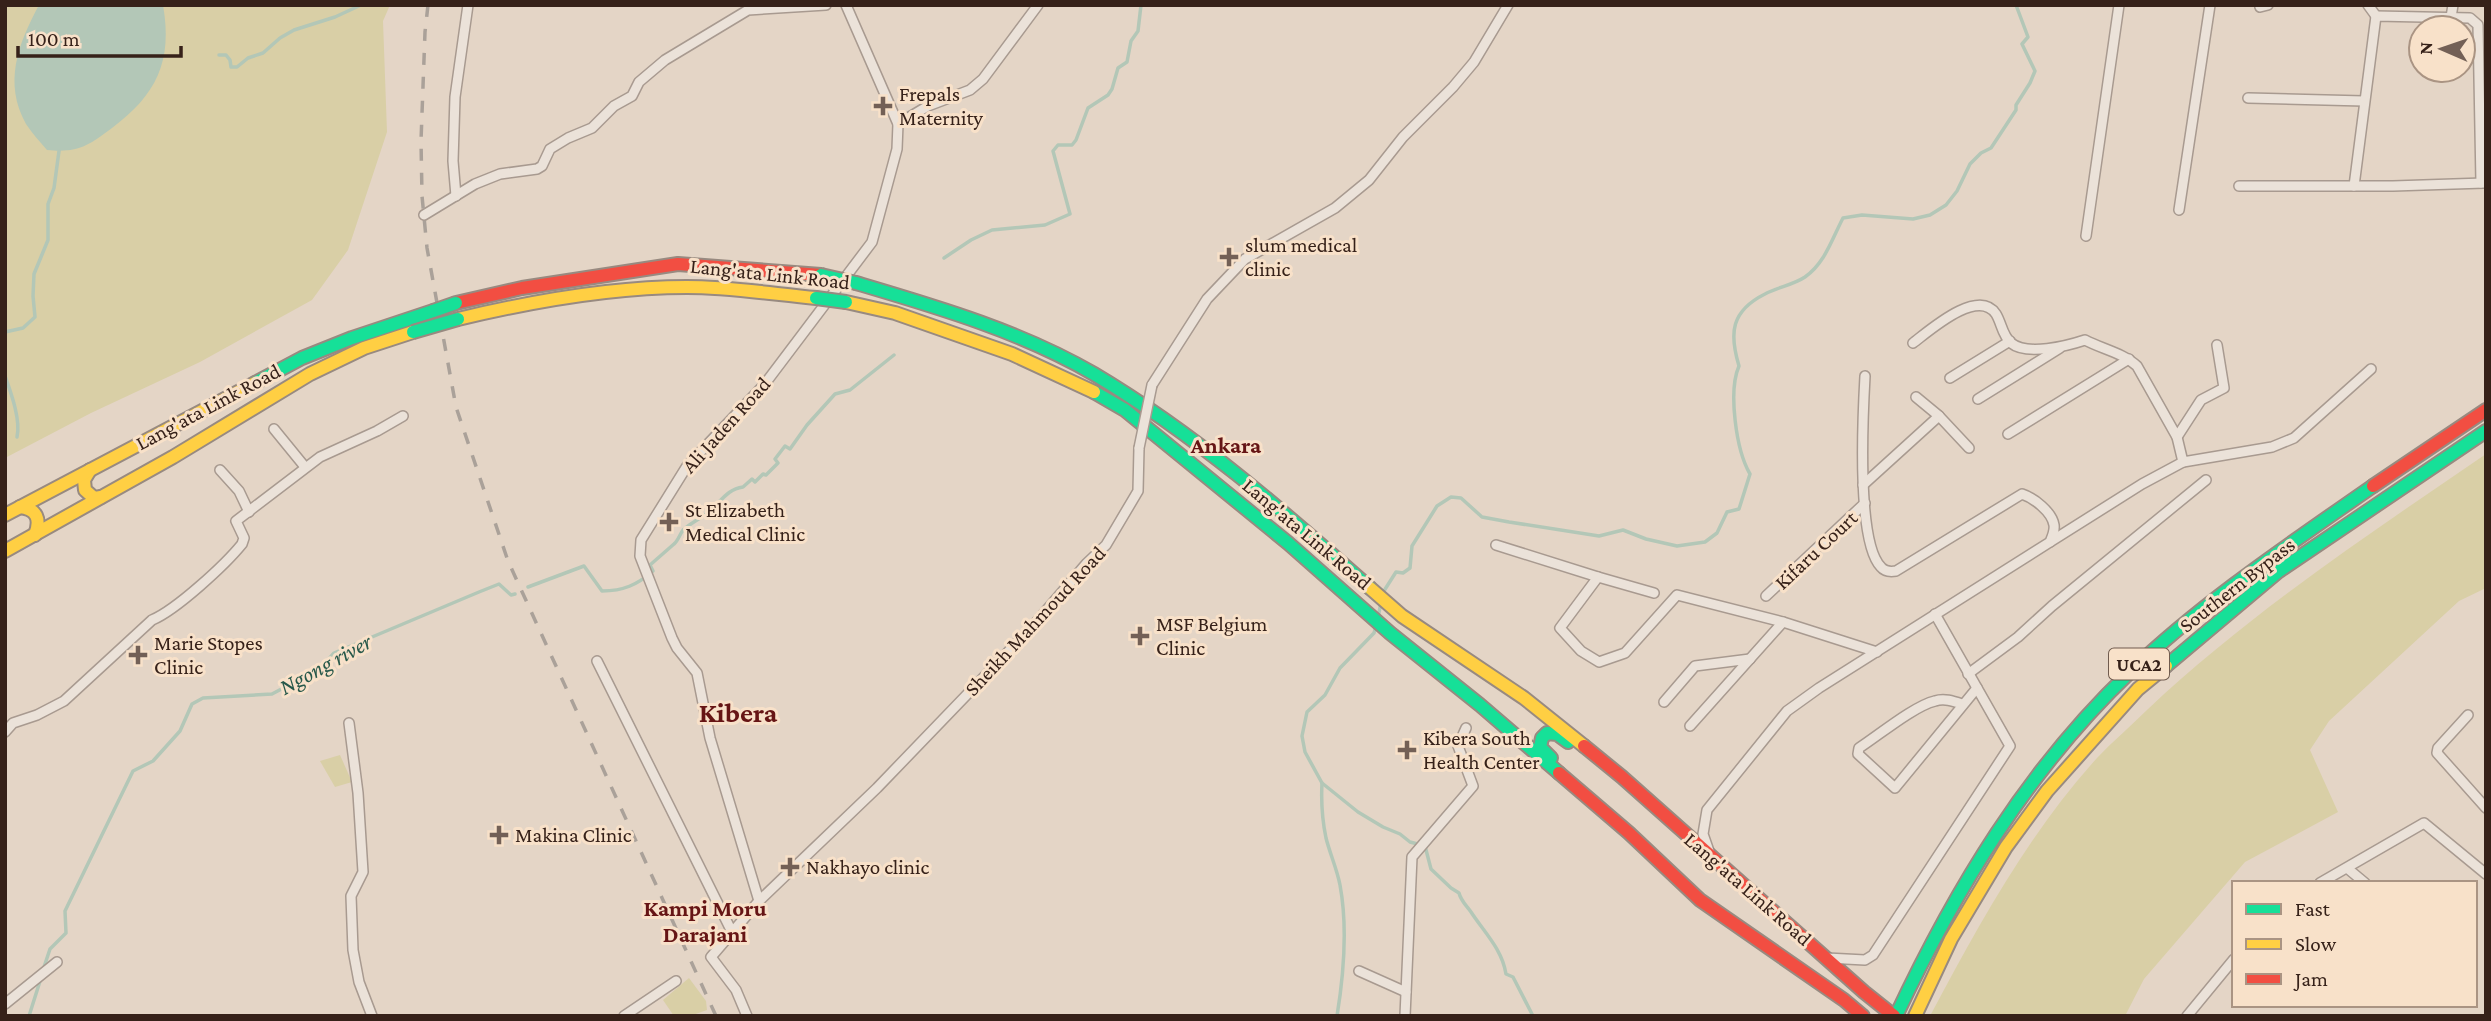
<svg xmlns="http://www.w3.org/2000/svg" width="2491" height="1021" font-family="'Crimson Pro',serif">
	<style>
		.green { fill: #d9cfa6 }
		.water { fill: #b3c7b7 }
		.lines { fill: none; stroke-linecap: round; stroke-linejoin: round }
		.stream { stroke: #b3c7b7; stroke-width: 3.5 }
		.street-casing { stroke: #a89a90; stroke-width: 12 }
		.fast-casing { stroke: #988a80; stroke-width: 16 }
		.slow-casing { stroke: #988a80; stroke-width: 16 }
		.jam-casing { stroke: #988a80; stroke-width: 16 }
		.street { stroke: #ebe2d9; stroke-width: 9 }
		.fast { stroke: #16e098; stroke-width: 12 }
		.slow { stroke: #ffcf43; stroke-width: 12 }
		.jam { stroke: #f24e42; stroke-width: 12 }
		.rail { stroke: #aaa199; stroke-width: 3.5; stroke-dasharray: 12 12; stroke-linecap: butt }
		.street-bridge-casing { stroke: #a89a90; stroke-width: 12; stroke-linecap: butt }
		.fast-bridge-casing { stroke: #988a80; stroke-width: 16; stroke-linecap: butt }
		.street-bridge { stroke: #ebe2d9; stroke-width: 9 }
		.fast-bridge { stroke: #16e098; stroke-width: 12 }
		.poi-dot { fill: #736056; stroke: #f8e1c9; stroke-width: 2.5 }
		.labels { text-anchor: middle; stroke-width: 6; stroke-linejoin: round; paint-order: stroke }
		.shield { fill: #f8e1c9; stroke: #705b4e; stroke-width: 2 }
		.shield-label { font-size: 19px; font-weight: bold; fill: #362119 }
		.poi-label { font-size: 21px; fill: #362119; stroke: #f8e1c9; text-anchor: start }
		.street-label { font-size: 21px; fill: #362119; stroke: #f8e1c9 }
		.neighbourhood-label { font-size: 23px; font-weight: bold; fill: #661515; stroke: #f8e1c9 }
		.water-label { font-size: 23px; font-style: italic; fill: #27584a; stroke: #f8e1c9 }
		.district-label { font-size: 28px; font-weight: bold; fill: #661515; stroke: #f8e1c9 }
	</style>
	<rect width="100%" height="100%" fill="#e4d5c6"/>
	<g class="green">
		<polygon points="5,5 390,5 383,21 387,132 348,250 312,300 200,362 91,413 5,458"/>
		<path d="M2486 454V588L2459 601 2329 721 2310 750 2338 812 2245 862 2144 979 2125 1016H1930C1978 926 2028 834 2097 758 2113 741 2131 726 2147 710 2250 613 2369 534 2486 454Z"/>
		<polygon points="340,755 352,782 335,787 320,761"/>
		<polygon points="689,978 706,1001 707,1010 690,1016 674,1016 663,1000"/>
	</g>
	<path class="water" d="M39 5H163C173 62 156 95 112 128 88 146 78 153 47 150 40 142 32 133 26 124 3 83 18 44 39 5Z"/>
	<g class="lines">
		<g class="stream">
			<polyline points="219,55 226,55 230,60 231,67 237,67 248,58 263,53 280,38 294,30 335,17 361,5"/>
			<polyline points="944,258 971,240 992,230 1045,225 1070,214 1053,151 1058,145 1072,145 1076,140 1088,108 1108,95 1112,89 1118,68 1127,62 1131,41 1138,31 1141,5"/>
			<polyline points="5,332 23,328 35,317 33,296 34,274 48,240 48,204 54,188 59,151"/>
			<path d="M5 376C11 393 21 420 17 437"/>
			<path d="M528 587 584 566 602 591C623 591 637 585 653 571L650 565C658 558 666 551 674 544 678 541 680 534 683 530 690 523 702 518 710 511 722 500 728 489 743 487L752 479 755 482 763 474 766 475 778 463 775 459 785 446 790 449 807 425 835 394 850 390 894 355"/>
			<path d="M1382 594 1396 572 1403 573 1410 568 1412 546 1437 506 1451 497 1461 498 1482 517 1509 522 1599 536 1623 530 1646 539 1677 546 1705 542 1717 533 1727 512 1739 509 1750 474C1736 450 1728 391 1739 366 1729 333 1731 311 1765 294 1778 287 1793 285 1805 277 1825 263 1832 239 1843 218L1862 215 1913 219 1930 215 1946 205 1957 191 1970 164 1981 153 1991 148 2016 110V105L2030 83 2035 71 2022 44 2028 37 2016 5"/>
			<polyline points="1378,618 1381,602"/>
			<path d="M1376 626 1374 633 1340 668 1325 695 1307 712 1302 736 1305 752 1322 783 1358 812 1383 827 1400 834 1410 842 1425 846 1431 869 1451 888 1459 893C1461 901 1466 905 1471 912 1484 932 1502 949 1506 974L1513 977 1533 1016"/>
			<path d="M1322 783C1321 802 1322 819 1326 838 1330 854 1337 869 1340 885 1348 928 1344 973 1337 1016"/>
			<polyline points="43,970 50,949 66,933 65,911 133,771 153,761 180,731 192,704 203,698 272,694 321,668 334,653 479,592 499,584 511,595 515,594"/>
			<polyline points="29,1016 41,978"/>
		</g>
		<defs>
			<g id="street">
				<polyline points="2368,5 2376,16"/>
				<polyline points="2260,7 2268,5"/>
				<polyline points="2451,17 2453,5"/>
				<polyline points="2248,98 2364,101"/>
				<polyline points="898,124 928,106 970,90 983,79 1038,5"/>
				<polyline points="2239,186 2393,186 2484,183"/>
				<polyline points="2354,186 2376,16 2470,18 2478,25 2481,183"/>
				<polyline points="456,196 453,161 455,97 468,5"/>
				<polyline points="2179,210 2210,5"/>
				<polyline points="424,215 475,184 500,174 537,169 542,166 550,149 568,138 592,128 614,106 632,96 639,82 665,60 748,10 826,5"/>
				<polyline points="2086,236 2119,5"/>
				<path d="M1913 343C1929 331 1978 287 1996 314 2002 324 2002 335 2011 343 2027 356 2067 346 2085 340 2102 349 2123 353 2137 366L2177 437 2183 462 2272 447 2294 438 2371 369"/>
				<polyline points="1950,378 2010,341"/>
				<polyline points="1152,385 1207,299 1245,259 1335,208 1369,180 1403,137 1453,87 1474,62 1508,5"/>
				<polyline points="1916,397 1939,416 1969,448"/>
				<polyline points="1978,399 2060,348"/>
				<polyline points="274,429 305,467"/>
				<polyline points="2008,434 2129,359"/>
				<polyline points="2177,437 2201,400 2224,388 2217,345"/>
				<polyline points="220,470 239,491 249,512"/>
				<polyline points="1863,485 1939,416"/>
				<polyline points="2050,542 2142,484 2183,462"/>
				<polyline points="1496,545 1598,577"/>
				<polyline points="1654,593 1598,577 1560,628 1581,651 1599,662 1625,653 1677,595 1783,622 1877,652"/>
				<polyline points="1766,596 1865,503"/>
				<polyline points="597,661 732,932"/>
				<polyline points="1968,674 2018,637 2052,606 2206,480"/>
				<polyline points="1664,702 1695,666 1750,659"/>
				<path d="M1962 704C1953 701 1944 698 1935 701 1914 706 1879 735 1859 748L1858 754 1895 788 1977 688"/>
				<polyline points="2468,715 2438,748 2437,753 2486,808"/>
				<polyline points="349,723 358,793 363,872 351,896 353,950 359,982 372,1016"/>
				<polyline points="1690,726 1783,622"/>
				<path d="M5 732 13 723 37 715 64 701 152 620C176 610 225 565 242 544L244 538 236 521 320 457 377 431 403 416"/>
				<path d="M1710 854 1703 834 1707 810 1787 711 1819 688 2050 542C2052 537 2055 531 2054 525 2052 512 2034 498 2022 494L1896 571C1890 572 1885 572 1881 567 1856 542 1863 412 1865 376"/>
				<polyline points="2347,868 2365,883"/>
				<polyline points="2320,883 2424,823 2486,874"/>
				<polyline points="759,901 710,738 697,673 677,648 672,638 640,556 641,540 687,466 764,385 872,242 897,149 898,124 846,5"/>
				<polyline points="1827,958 1865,960 1873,955 2010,746 1935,614"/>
				<polyline points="1359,971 1406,992"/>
				<polyline points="5,1004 57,962"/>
				<polyline points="624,1016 676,981"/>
				<polyline points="747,1016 736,990 711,957 759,901 877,788 1033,626 1087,563 1106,545 1138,491 1139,448"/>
				<polyline points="1405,1016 1412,857 1473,786 1458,746 1466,728"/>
				<polyline points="2187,1016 2234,959"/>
			</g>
			<g id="fast">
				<path d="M856 283C937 307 1020 331 1094 374 1195 434 1283 511 1370 588"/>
				<polyline points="255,383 302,358 352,338 433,311"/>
				<polyline points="1094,392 1125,410 1288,543 1390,633 1480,705 1559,773"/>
				<polyline points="2166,666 2279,571 2486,431"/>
				<polyline points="1551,758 1540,747 1542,738 1547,733 1557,734 1568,742"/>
				<path d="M1896 1016C1955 890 2028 769 2130 672 2203 602 2290 544 2373 486"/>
			</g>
			<g id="slow">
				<polyline points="846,302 895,313 1012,354 1094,392"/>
				<path d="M458 319C533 301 610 287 687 287 730 287 773 294 816 298"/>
				<polyline points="90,470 84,480 85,490 94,498 101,497"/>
				<path d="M20 507C37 509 41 519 35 535"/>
				<polyline points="5,515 255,383"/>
				<polyline points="5,551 173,457 310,374 364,348 413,332"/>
				<polyline points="1370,588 1402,616 1524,698 1584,746"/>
				<polyline points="1915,1016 1951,939 2006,847 2047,791 2138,689 2166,666"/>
			</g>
			<g id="jam">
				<polyline points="456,303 522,288 678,264 821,275"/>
				<polyline points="2373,486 2486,410"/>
				<polyline points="1584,746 1622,777 1864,992 1894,1016"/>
				<polyline points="1559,773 1629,833 1700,900 1844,1000 1863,1016"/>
			</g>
		</defs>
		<use href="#street" class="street-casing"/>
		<use href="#fast" class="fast-casing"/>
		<use href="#slow" class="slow-casing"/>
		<use href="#jam" class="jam-casing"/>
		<use href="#street" class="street"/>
		<use href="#fast" class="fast"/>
		<use href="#slow" class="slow"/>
		<use href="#jam" class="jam"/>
		<polyline class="rail" points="428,5 425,32 421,141 422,196 427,248 456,407 508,561 716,1016"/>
		<defs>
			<polyline id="street-bridge" points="1139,448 1152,385"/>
			<g id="fast-bridge">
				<polyline points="821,275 856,283"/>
				<polyline points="816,298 846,302"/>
				<polyline points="433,311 456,303"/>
				<polyline points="413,332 458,319"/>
			</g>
		</defs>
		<use href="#street-bridge" class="street-bridge-casing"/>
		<use href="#fast-bridge" class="fast-bridge-casing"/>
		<use href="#street-bridge" class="street-bridge"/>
		<use href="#fast-bridge" class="fast-bridge"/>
	</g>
	<g class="poi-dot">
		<path d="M879.5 95.5h7v7h7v7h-7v7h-7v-7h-7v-7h7z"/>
		<path d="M1225.5 246.5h7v7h7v7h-7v7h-7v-7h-7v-7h7z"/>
		<path d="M665.5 511.5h7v7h7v7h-7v7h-7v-7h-7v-7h7z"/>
		<path d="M1136.5 625.5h7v7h7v7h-7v7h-7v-7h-7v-7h7z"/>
		<path d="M134.5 644.5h7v7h7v7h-7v7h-7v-7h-7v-7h7z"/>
		<path d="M1403.5 739.5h7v7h7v7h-7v7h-7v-7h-7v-7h7z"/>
		<path d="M495.5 824.5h7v7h7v7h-7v7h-7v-7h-7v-7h7z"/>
		<path d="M786.5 856.5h7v7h7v7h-7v7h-7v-7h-7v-7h7z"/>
	</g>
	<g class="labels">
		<rect class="shield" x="2109" y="648.5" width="60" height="31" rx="5"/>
		<g class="shield-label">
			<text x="2139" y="671">UCA2</text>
		</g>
		<g class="poi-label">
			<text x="899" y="101">Frepals<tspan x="899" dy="24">Maternity</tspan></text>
			<text x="1245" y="252">slum medical<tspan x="1245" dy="24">clinic</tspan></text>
			<text x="685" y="517">St Elizabeth<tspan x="685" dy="24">Medical Clinic</tspan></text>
			<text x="1156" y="631">MSF Belgium<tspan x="1156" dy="24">Clinic</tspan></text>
			<text x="154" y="650">Marie Stopes<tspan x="154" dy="24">Clinic</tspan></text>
			<text x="1423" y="745">Kibera South<tspan x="1423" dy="24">Health Center</tspan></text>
			<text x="515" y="842">Makina Clinic</text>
			<text x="806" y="874">Nakhayo clinic</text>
		</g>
		<g class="street-label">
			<text transform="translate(770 274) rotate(6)" y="7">Lang'ata Link Road</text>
			<text transform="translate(208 407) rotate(-28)" y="7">Lang'ata Link Road</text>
			<text transform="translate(726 425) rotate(-48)" y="7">Ali Jaden Road</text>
			<text transform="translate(1307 534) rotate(40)" y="7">Lang'ata Link Road</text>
			<text transform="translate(1816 550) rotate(-43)" y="7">Kifaru Court</text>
			<text transform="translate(2237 585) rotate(-38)" y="7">Southern Bypass</text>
			<text transform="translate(1035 621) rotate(-47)" y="7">Sheikh Mahmoud Road</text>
			<text transform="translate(1748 889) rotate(41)" y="7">Lang'ata Link Road</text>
		</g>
		<g class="neighbourhood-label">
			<text x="1226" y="453">Ankara</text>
			<text x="705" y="916">Kampi Moru<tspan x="705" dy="26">Darajani</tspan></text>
		</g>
		<g class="water-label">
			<text transform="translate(325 664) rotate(-29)" y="8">Ngong river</text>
		</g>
		<g class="district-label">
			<text x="738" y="722">Kibera</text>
		</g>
	</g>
	<rect width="2491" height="1021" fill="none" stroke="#362119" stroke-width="14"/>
	<rect x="2232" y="881" width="245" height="126" fill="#f8e1c9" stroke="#aa9483" stroke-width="2"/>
	<rect x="2246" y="904" width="35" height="10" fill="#16e098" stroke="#aa9483" stroke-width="2"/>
	<text x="2295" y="916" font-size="21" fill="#362119">Fast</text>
	<rect x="2246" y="939" width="35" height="10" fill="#ffcf43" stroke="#aa9483" stroke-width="2"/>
	<text x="2295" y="951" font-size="21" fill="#362119">Slow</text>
	<rect x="2246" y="974" width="35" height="10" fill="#f24e42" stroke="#aa9483" stroke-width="2"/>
	<text x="2295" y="986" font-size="21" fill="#362119">Jam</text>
	<g transform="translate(2442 49) rotate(272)"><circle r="33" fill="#f8e1c9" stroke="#aa9483" stroke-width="2"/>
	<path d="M0-5L12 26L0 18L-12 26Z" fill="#736056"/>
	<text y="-10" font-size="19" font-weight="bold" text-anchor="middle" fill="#362119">N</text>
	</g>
	<path d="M18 46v10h163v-10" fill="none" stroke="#362119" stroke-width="3.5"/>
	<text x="28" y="46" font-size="21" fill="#362119" stroke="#f8e1c9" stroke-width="5" paint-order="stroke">100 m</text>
</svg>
